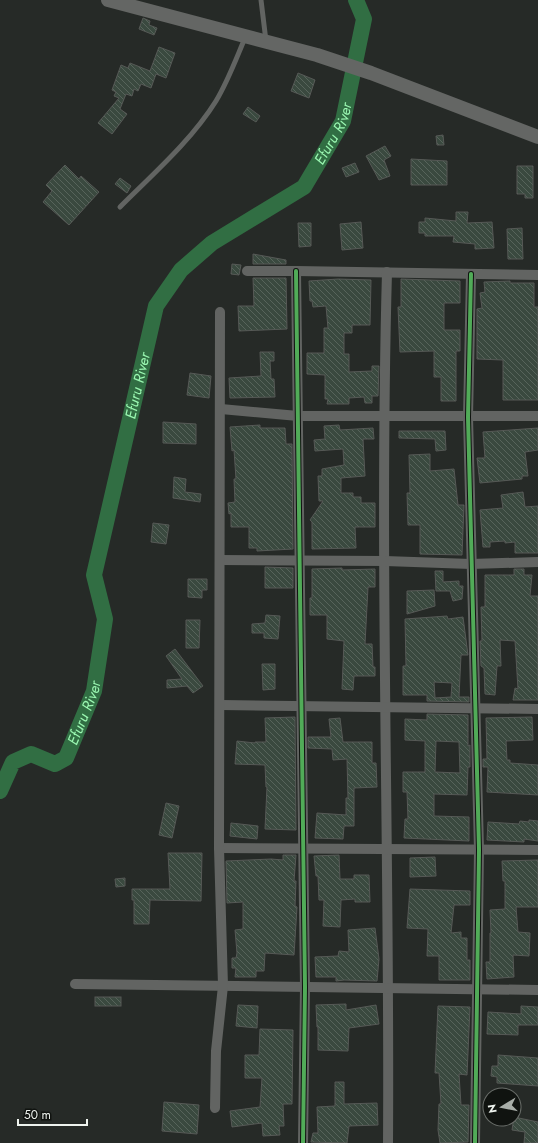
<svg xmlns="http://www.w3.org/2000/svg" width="538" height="1143" font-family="Jost,sans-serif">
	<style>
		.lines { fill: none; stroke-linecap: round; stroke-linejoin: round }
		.river { stroke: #316e43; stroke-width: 16 }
		.building { fill: url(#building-back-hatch); stroke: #565956; fill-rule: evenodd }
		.lane { stroke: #626462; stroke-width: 5 }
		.street { stroke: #626462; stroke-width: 10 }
		.secondary { stroke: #646664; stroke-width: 14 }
		.cycleway-casing { stroke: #101310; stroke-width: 6 }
		.cycleway { stroke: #51ab58; stroke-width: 4 }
		.labels { text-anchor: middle; stroke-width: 3; stroke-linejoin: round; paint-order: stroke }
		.water-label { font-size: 15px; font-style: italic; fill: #9bf8b2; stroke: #101310 }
	</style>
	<defs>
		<pattern id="building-back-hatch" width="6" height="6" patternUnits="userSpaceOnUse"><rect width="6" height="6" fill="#3a493f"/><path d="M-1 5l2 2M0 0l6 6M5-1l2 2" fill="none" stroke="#57645b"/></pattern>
	</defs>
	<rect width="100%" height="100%" fill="#262a27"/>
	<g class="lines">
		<path class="river" id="s1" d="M0 791 13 762 31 754 55 764 66 758 94 691 105 619 94 575 156 306 181 270 212 243 304 187 343 121 364 19 356 0"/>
	</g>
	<g class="building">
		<polygon points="143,18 150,21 149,25 157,28 154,35 139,29"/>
		<polygon points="159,47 175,53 166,78 156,74 151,88 141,84 138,91 134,89 132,96 126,94 120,109 127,114 112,134 98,123 119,98 114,96 116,92 112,90 121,65 128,68 130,63 150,71"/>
		<polygon points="298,73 315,80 309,98 291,91"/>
		<polygon points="248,107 260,116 256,122 243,114"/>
		<polygon points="443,135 444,145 437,145 436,136"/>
		<polygon points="385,146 391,156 384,160 390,176 379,180 366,156"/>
		<polygon points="411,159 447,161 447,185 411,185"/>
		<polygon points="355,163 359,172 346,177 342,168"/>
		<polygon points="65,165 79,179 81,176 99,192 69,225 43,202 52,191 46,185"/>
		<polygon points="517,166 533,166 533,198 525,198 525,194 517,194"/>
		<polygon points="120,178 131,186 127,193 115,184"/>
		<polygon points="456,212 468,212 467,223 492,222 494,248 475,249 475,244 453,242 454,236 425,236 425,233 419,233 419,222 425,222 425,218 456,221"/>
		<polygon points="361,222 363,248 342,250 340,224"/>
		<polygon points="298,223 311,223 311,246 299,247"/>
		<polygon points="522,228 523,259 508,259 507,229"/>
		<polygon points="253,254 286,260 286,264 253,264"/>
		<polygon points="232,264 241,265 239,275 231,274"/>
		<polygon points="253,278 286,278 287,329 239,331 238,306 254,306"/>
		<polygon points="338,279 371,280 370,325 352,325 352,333 344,333 344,354 349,354 349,372 372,371 372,366 379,366 378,396 372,396 372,403 365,403 364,397 349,398 349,404 327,404 328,399 325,399 325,375 307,374 307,353 324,353 324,328 328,328 326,306 313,307 312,301 310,301 309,281"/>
		<polygon points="401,279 460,281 460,303 444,303 444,330 460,330 460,351 456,351 456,401 441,401 441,377 434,377 434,351 400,352 398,307 401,307"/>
		<polygon points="510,281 510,283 534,283 534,307 538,307 538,400 503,400 503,360 477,359 477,309 482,308 480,293 485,292 484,282"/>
		<polygon points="260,352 274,352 274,361 270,361 271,379 274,379 275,397 230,398 229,378 261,376"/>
		<polygon points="190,373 211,376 209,398 187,395"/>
		<polygon points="163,422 196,424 196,444 163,443"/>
		<polygon points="260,425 260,428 285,428 286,444 292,444 293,549 257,551 257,548 249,548 249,527 231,527 231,513 229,514 228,503 235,502 234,479 236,479 234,450 232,451 230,427"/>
		<polygon points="339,425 340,430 373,428 374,439 363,439 365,476 341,478 341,493 353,493 353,497 361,497 361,503 375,503 375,527 355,527 356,548 312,549 312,522 310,520 323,501 319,501 318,476 322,476 322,469 344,465 343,449 315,451 314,440 325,439 324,426"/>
		<polygon points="538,428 538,450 525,452 528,476 522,476 522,479 480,483 477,458 485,458 483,432"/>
		<polygon points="399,431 445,431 446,450 436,451 435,439 399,438"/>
		<polygon points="430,454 430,471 454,469 458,505 464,505 462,555 420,554 420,525 408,525 407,493 410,493 409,455"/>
		<polygon points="174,477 186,479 185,492 201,494 200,502 173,498"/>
		<polygon points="523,492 525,507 538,506 538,553 515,553 515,542 505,543 505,541 490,542 490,547 483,547 480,510 503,508 501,495"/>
		<polygon points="153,523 169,525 166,544 151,542"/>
		<polygon points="265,567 293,568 293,588 265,588"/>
		<polygon points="342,568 342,570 375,569 375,587 368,587 365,644 372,644 373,667 375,667 375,676 354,676 353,690 342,689 344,641 327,639 327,615 310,615 310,598 312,598 312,569"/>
		<polygon points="514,569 524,569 524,575 532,575 530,596 538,596 538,700 513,700 515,688 518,689 515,641 500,640 501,666 497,666 495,695 485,694 484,668 481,666 480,641 482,641 481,607 485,607 485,575 514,575"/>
		<polygon points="435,571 443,571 443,582 459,581 459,586 463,586 462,599 453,601 450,591 436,591"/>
		<polygon points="188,579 207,579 207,590 202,590 202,598 188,597"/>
		<polygon points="434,590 435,606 407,614 407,591"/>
		<polygon points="266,615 280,616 278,639 264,638 264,633 252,633 252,624 265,623"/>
		<path d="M447 616 448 619 463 617 468 655H461L459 697H469V702L427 701V695H403V666H406L405 619ZM434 682 452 683 451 697 435 698Z"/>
		<polygon points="186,620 200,620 199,648 186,648"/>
		<polygon points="175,649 203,686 193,693 187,686 167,688 167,680 182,679 166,656"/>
		<polygon points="262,664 275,664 275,689 263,690"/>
		<path d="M427 714 468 715V746L470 745V767H468L467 795 434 794V816L469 817V841L404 838 405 819H408L407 792H403V772H425V741L405 740V719L427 720ZM436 741 459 742 460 773 435 772Z"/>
		<polygon points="295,717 296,830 265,829 267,787 266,787 265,765 235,764 237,741 255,743 255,742 266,742 265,718"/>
		<polygon points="532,717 533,740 506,741 507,760 510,760 510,763 538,765 538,795 487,792 488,767 483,767 483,759 487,759 486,718"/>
		<polygon points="340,718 343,742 372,742 372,763 376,763 377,787 354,788 354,826 344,826 343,839 315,838 317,813 346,815 346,798 348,798 347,759 333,760 332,749 308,748 308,737 331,737 329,719"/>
		<polygon points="166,803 179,806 172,838 159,835"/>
		<polygon points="529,820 538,821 538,841 524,839 524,842 487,840 488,822 519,824 520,821 529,822"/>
		<polygon points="231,823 258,826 257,839 230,836"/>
		<polygon points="168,853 202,853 201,901 150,900 149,924 134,924 134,900 132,900 132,889 170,889"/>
		<polygon points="283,855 296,855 294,881 296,881 295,906 297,907 294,955 265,953 264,971 256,971 256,977 235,977 236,968 232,968 232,958 236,958 237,953 235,930 243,929 243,902 227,903 226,861 271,859 283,860"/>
		<polygon points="339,855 340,879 354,879 354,875 369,875 370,902 355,902 355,899 341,900 340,927 323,926 324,900 319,900 318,876 316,876 314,856"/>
		<polygon points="435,857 436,876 410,877 410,858"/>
		<polygon points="538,860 538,907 516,907 518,932 530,933 529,956 513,955 514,977 487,979 486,962 490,962 490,933 491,933 490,910 505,909 505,881 503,881 502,861"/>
		<polygon points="125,878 125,886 116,887 115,879"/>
		<polygon points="410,889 470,891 470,905 454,905 451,933 461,932 461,938 467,938 467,960 470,960 470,980 439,980 439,956 427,956 428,929 407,928"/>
		<polygon points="375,928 379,959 377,981 344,980 336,981 336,977 316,977 315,957 338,956 339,951 349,952 348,930"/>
		<rect x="95" y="997" width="26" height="9"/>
		<polygon points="346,1004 346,1010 376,1005 379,1024 349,1028 348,1051 318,1050 318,1027 317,1027 316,1005"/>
		<polygon points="238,1005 258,1006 257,1028 236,1026"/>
		<polygon points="438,1006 470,1007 467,1075 459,1074 461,1105 469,1105 468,1142 440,1143 438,1130 439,1104 441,1104 439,1073 435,1073"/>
		<polygon points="521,1006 538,1007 538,1025 518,1025 518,1035 487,1034 488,1012 521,1014"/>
		<polygon points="260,1029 293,1030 292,1104 283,1104 284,1126 279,1126 280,1135 263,1136 262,1123 232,1127 230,1111 260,1107 262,1078 245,1078 245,1055 259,1055"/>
		<polygon points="498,1055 538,1058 538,1086 497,1083 497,1077 491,1076 492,1066 498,1066"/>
		<polygon points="335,1082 344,1082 344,1104 377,1103 378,1125 349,1126 347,1143 311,1142 313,1133 318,1133 317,1107 335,1106"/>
		<polygon points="164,1102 199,1105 197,1134 162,1131"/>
		<polygon points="514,1117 538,1122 538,1143 524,1143 525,1132 512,1130"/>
	</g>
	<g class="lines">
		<g class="lane">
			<polyline points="261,0 266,41"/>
			<path d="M120 207C153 174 191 141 216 101 228 81 236 59 245 38"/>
		</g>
		<g class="street">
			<polyline points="247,271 296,271 538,275"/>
			<polyline points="296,271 305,987 303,1143"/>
			<path d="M387 272C379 562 390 853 388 1143"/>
			<polyline points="471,274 468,417 479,850 475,1143"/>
			<polyline points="221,409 298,416 538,416"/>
			<polyline points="220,560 385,561 471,564 538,562"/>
			<polyline points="221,705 538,709"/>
			<polyline points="219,848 538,850"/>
			<polyline points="75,984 538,990"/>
			<polyline points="215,1108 216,1051 223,986 219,848 220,312"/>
		</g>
		<polyline class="secondary" points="108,0 317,55 371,73 538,137"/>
		<defs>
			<g id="cycleway">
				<polyline points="296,271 305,987 303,1143"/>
				<polyline points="471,274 468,417 479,850 475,1143"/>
			</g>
		</defs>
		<use href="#cycleway" class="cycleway-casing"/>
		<use href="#cycleway" class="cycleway"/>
	</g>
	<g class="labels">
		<g class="water-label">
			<text dy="5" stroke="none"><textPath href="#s1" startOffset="811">Efuru River</textPath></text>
			<text dy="5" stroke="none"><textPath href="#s1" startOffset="475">Efuru River</textPath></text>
			<text dy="5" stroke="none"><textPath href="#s1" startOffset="139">Efuru River</textPath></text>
		</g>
	</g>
	<g transform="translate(502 1107) rotate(260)"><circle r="19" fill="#101310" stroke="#696d69"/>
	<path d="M0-3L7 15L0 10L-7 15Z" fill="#a8ada8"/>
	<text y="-6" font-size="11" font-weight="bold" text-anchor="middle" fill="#eef3ee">N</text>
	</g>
	<path d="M18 1119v6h69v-6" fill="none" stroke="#eef3ee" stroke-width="2"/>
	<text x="24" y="1119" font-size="12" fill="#eef3ee" stroke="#101310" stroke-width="3" paint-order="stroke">50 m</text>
</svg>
